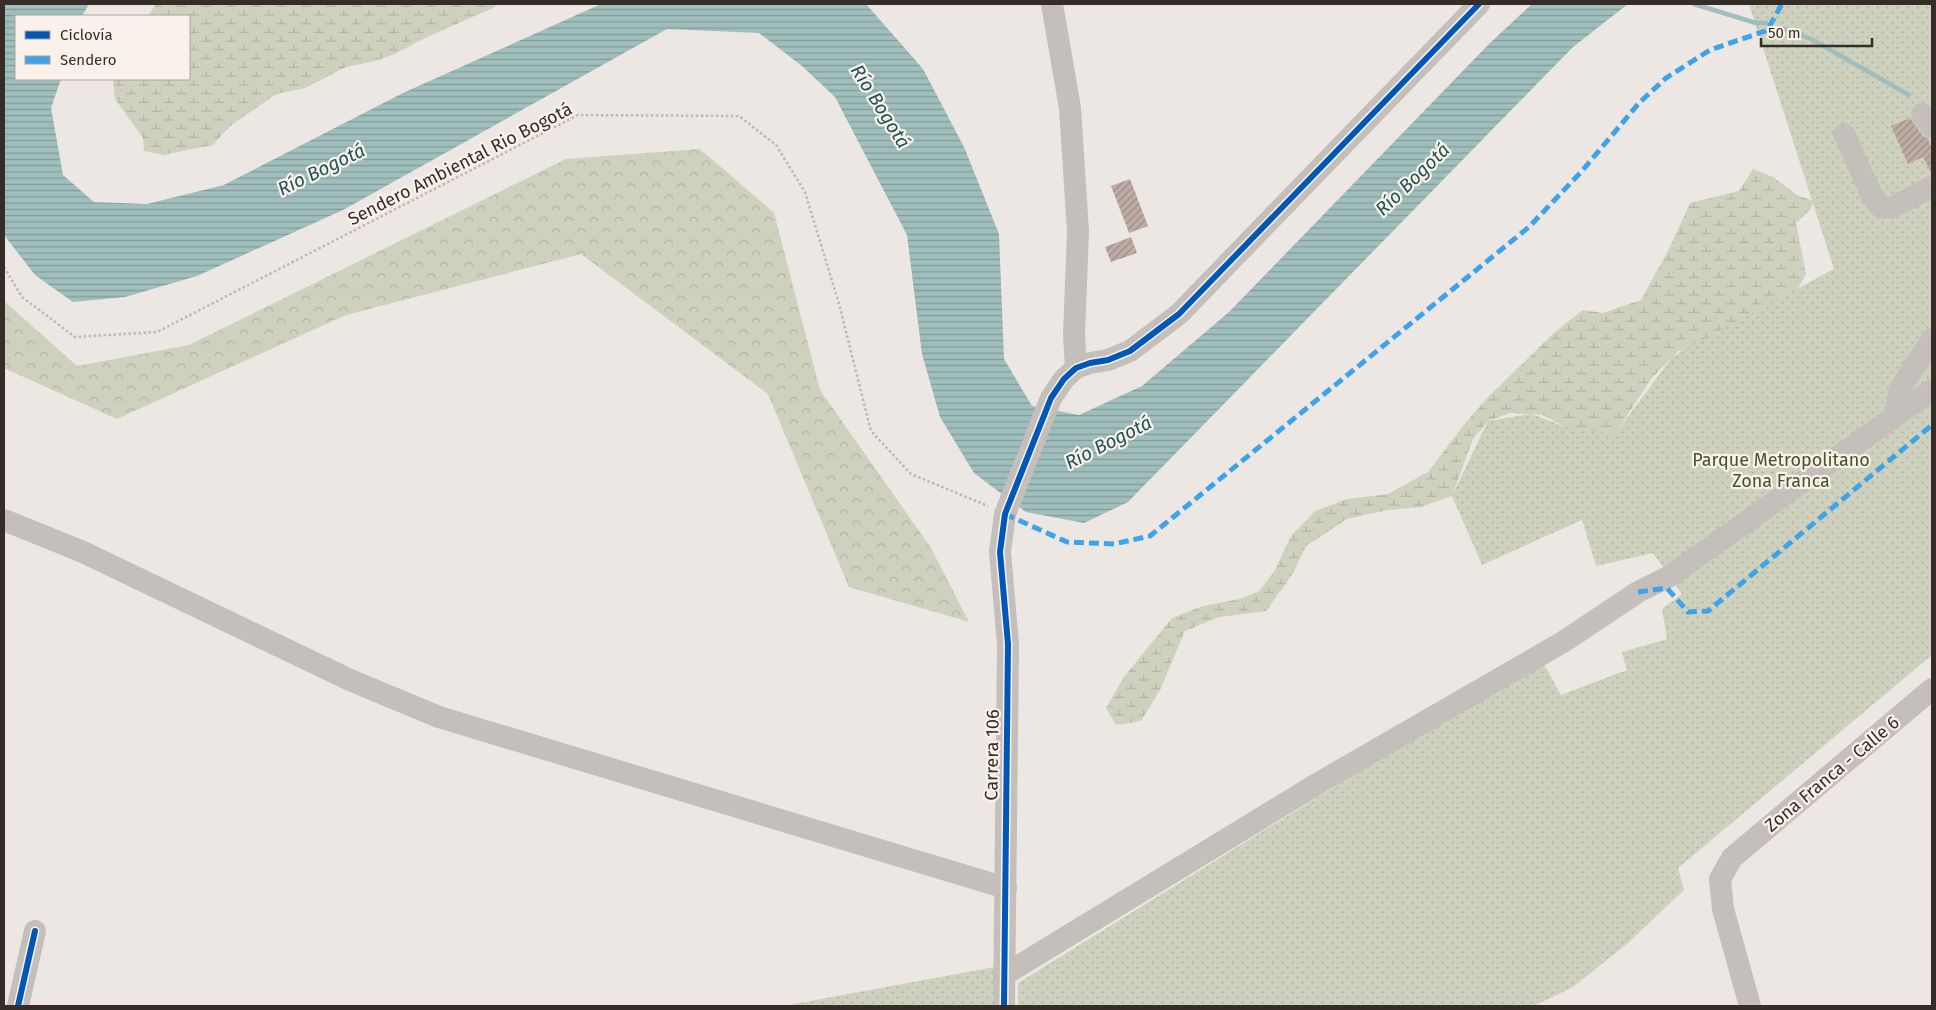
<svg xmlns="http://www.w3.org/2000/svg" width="1936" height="1010" font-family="'Fira Sans',sans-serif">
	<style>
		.forest { fill: url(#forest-crowns) }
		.wetland { fill: url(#wetland-marsh) }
		.park { fill: url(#park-dots) }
		.water { fill: url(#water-rules) }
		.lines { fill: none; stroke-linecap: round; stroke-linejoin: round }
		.stream { stroke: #9fbebc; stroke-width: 4.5 }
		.building { fill: url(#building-hatch) }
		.path { stroke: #beb8b3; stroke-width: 2.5; stroke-dasharray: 2.5 2.5; stroke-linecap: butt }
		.minor { stroke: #c5bfbb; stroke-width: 22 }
		.quiet { stroke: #3fa3eb; stroke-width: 5; stroke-dasharray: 10 5; stroke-linecap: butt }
		.cycleway-casing { stroke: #f9f1ea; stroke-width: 9 }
		.cycleway { stroke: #0057b8; stroke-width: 6 }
		.labels { text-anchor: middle; stroke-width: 4.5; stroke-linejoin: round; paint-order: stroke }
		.street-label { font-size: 18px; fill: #362d29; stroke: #f9f1ea }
		.park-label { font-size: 18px; fill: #47532e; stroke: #f9f1ea }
		.water-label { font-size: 19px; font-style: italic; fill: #215455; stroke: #f9f1ea }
	</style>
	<defs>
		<pattern id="forest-crowns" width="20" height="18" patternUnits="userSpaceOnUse" patternTransform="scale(1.25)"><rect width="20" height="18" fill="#ced1bd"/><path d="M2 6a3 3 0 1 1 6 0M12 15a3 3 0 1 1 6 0" fill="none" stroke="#b2b4a2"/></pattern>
		<pattern id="wetland-marsh" width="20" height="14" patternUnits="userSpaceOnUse" patternTransform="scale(1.25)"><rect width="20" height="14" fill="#ced1bd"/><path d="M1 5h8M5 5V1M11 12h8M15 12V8" fill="none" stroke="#b2b4a2"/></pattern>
		<pattern id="park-dots" width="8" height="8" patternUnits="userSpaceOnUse" patternTransform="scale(1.25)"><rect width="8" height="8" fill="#ced1bd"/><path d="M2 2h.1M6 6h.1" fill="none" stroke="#b2b4a2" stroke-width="1.8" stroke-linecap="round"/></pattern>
		<pattern id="water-rules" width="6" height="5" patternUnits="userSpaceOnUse" patternTransform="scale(1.25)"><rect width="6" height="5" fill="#9fbebc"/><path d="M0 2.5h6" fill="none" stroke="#829b99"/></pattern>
		<pattern id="building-hatch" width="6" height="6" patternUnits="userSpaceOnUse" patternTransform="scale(1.25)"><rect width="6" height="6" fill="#bfaca4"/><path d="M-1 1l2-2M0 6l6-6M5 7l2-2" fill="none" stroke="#9c8c86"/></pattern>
	</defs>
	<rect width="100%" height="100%" fill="#ece7e2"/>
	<polygon class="forest" points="700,149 774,213 820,390 931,548 969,622 849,587 768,394 581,254 346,315 117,419 4,368 4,301 77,366 189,345 566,159"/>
	<g class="wetland">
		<polygon points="156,4 498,4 493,8 427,37 395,54 375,61 346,67 305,88 276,94 229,127 213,145 163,155 144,151 143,138 115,99 113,79 189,79 189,16 148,16"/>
		<polygon points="1753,169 1773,177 1797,195 1813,201 1811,209 1796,223 1806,274 1786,311 1712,347 1678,351 1651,379 1615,434 1582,436 1543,415 1510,413 1488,421 1473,439 1452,496 1421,507 1388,510 1347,519 1306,546 1292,575 1266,611 1219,617 1185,631 1160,690 1141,721 1116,725 1106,708 1124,677 1172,618 1203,606 1240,599 1259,591 1274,572 1291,536 1315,511 1347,499 1388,494 1428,472 1463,426 1487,398 1556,331 1583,310 1603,313 1641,300 1669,249 1690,203 1739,191"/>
	</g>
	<g class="park">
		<polygon points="1749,4 1932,4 1932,655 1678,868 1684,890 1629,942 1573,987 1534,1006 1018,1006 1018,983 1431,727 1544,664 1561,695 1627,670 1622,652 1667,639 1662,609 1682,594 1653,553 1596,566 1582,520 1482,565 1452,496 1488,421 1531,414 1566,427 1615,434 1673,356 1834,269"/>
		<polygon points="995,967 993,1006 783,1006"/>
	</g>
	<polygon class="water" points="4,4 89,4 82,16 16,16 16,79 61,79 51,108 63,175 94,202 147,204 224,185 403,93 601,4 866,4 923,69 964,147 999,234 1004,359 1032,406 1079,415 1142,386 1229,312 1489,44 1532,4 1628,4 1573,47 1128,502 1084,523 1026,512 974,473 940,417 922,354 907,235 835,97 802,66 759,33 667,29 343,210 197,276 125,297 73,302 35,275 4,235"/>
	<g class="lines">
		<g class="stream">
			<polyline points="1694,4 1756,23 1766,23"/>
			<polyline points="1781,28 1811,39 1909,95"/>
		</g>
	</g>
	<g class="building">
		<polygon points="1910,118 1922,135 1928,139 1932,149 1932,174 1923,157 1908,164 1891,126"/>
		<polygon points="1130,179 1148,226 1129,233 1111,186"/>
		<polygon points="1131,237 1137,253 1111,262 1105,247"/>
	</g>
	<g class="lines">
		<polyline class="path" points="4,267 22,297 75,337 157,332 578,115 739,116 776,145 805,192 839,304 871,431 911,474 988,506"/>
		<g class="minor">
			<polyline points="1052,4 1070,108 1078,231 1074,335 1076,368"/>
			<polyline points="1922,114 1932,127"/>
			<polyline points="1844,134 1872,196 1882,208 1891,208 1932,187"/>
			<polyline points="1894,417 1900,389 1932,339"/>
			<polyline points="4,520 83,552 350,680 439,717 1006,888"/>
			<polyline points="1004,975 1322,781 1563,642 1638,592 1670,576 1932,390"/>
			<polyline points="18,1006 35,931"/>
			<polyline points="1004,1006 1008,644 1000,552 1005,514 1051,398 1064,379 1076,368 1090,363 1108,360 1130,351 1179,314 1479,4"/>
			<polyline points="1750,1006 1723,909 1720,879 1732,858 1932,689"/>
		</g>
		<g class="quiet">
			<polyline points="1005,514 1067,542 1114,544 1150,536 1529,227 1582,171 1639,103 1666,78 1710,50 1765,31 1769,27 1782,4"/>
			<polyline points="1638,592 1667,588 1688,612 1708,611 1932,425"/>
		</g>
		<defs>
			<g id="cycleway">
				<polyline points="18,1006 35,931"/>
				<polyline points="1004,1006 1008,644 1000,552 1005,514 1051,398 1064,379 1076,368 1090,363 1108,360 1130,351 1179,314 1479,4"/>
			</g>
		</defs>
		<use href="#cycleway" class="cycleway-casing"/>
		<use href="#cycleway" class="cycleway"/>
	</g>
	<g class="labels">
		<g class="street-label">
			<text transform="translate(460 164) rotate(-27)" y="6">Sendero Ambiental Rio Bogotá</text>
			<text transform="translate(992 755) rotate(-89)" y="6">Carrera 106</text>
			<text transform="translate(1832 774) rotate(-40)" y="6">Zona Franca - Calle 6</text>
		</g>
		<g class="park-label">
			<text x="1781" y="466">Parque Metropolitano<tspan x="1781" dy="21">Zona Franca</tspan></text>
		</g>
		<g class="water-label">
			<text transform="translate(881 106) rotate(58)" y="7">Río Bogotá</text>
			<text transform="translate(321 169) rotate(-26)" y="7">Río Bogotá</text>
			<text transform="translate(1412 179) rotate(-44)" y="7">Río Bogotá</text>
			<text transform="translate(1108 442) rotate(-27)" y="7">Río Bogotá</text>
		</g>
	</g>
	<rect width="1936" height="1010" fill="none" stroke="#362d29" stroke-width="10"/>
	<rect x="15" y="15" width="175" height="65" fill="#f9f1ea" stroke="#aba39d"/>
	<rect x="25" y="31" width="25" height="8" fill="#0057b8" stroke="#aba39d"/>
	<text x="60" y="40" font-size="15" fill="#362d29">Ciclovía</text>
	<rect x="25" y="56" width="25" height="8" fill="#3fa3eb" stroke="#aba39d"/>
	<text x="60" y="65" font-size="15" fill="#362d29">Sendero</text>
	<path d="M1761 38v8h111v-8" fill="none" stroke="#362d29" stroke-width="2.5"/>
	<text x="1768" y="38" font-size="15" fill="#362d29" stroke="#f9f1ea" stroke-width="4" paint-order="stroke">50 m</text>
</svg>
